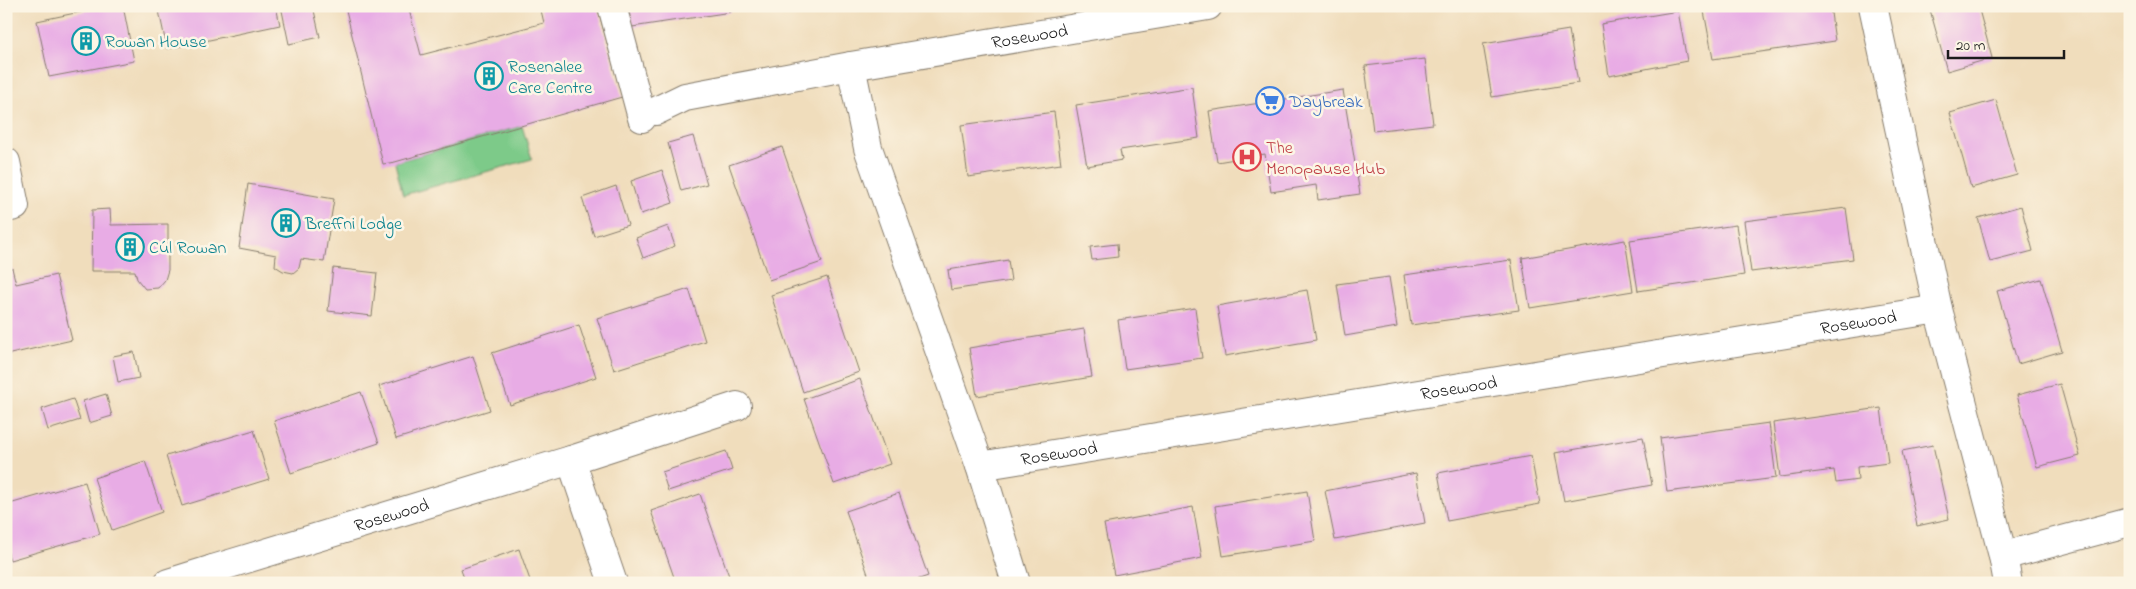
<svg xmlns="http://www.w3.org/2000/svg" width="2136" height="589" font-family="'Indie Flower',sans-serif">
	<style>
		.green { fill: #7dca89; stroke: #4c7352 }
		.building { fill: #e8ace5 }
		.lines { fill: none; stroke-linecap: round; stroke-linejoin: round }
		.minor-casing { stroke: #867c6c; stroke-width: 30 }
		.minor { stroke: #fff; stroke-width: 28 }
		.labels { text-anchor: middle; stroke-width: 5; stroke-linejoin: round; paint-order: stroke }
		.street-label { font-size: 18px; fill: #1c1c1c; stroke: #fcf5e5 }
		.culture-label { font-size: 18px; fill: #0d838f; stroke: #fcf5e5; text-anchor: start }
		.shop-label { font-size: 18px; fill: #366cbe; stroke: #fcf5e5; text-anchor: start }
		.health-label { font-size: 18px; fill: #be3a42; stroke: #fcf5e5; text-anchor: start }
	</style>
	<rect width="100%" height="100%" fill="#fcf5e5"/>
	<filter id="ink" filterUnits="userSpaceOnUse"><feTurbulence type="fractalNoise" baseFrequency=".02" numOctaves="2"/><feDisplacementMap in="SourceGraphic" scale="10" xChannelSelector="R" yChannelSelector="G"/><feConvolveMatrix kernelMatrix="1 2 1 2 8 2 1 2 1" color-interpolation-filters="sRGB"/></filter>
	<filter id="wash" filterUnits="userSpaceOnUse"><feTurbulence type="fractalNoise" baseFrequency=".0096" numOctaves="4" result="noise"/><feDisplacementMap in="SourceGraphic" scale="20" xChannelSelector="R" yChannelSelector="G"/><feGaussianBlur stdDeviation="1.12" result="paint"/><feColorMatrix in="noise" values="0 0 0 0 0 0 0 0 0 0 0 0 0 0 0 0 0 1.4 0 .05"/><feComposite in="paint" operator="in"/></filter>
	<g filter="url(#wash)">
		<rect width="100%" height="100%" fill="#f0ddbc"/>
		<polygon class="green" points="522,126 532,159 403,195 395,162"/>
		<g id="blocks">
			<g class="building">
				<polygon points="109,6 123,6 134,61 49,77 37,21"/>
				<polygon points="158,6 276,6 280,25 167,49"/>
				<polygon points="281,6 313,6 320,37 289,44"/>
				<polygon points="345,6 408,6 421,55 544,23 540,6 597,6 622,97 395,162 383,164"/>
				<polygon points="628,6 730,6 731,12 632,27"/>
				<polygon points="1703,6 1830,6 1835,41 1713,59"/>
				<polygon points="1929,6 1978,6 1992,58 1947,71"/>
				<polygon points="1678,11 1687,61 1609,76 1601,24"/>
				<polygon points="1569,30 1578,83 1492,97 1483,44"/>
				<polygon points="1425,59 1433,124 1373,131 1365,66"/>
				<polygon points="1192,87 1199,138 1120,150 1122,160 1087,166 1076,105"/>
				<polygon points="1343,90 1360,194 1318,200 1316,185 1271,192 1265,154 1217,162 1209,111"/>
				<polygon points="1996,100 2017,175 1971,188 1950,113"/>
				<polygon points="1054,112 1061,164 968,177 961,125"/>
				<polygon points="693,136 707,184 681,191 668,143"/>
				<polygon points="782,147 822,262 769,280 729,165"/>
				<polygon points="662,170 673,203 641,214 631,181"/>
				<polygon points="248,184 334,199 324,262 301,259 299,268 293,273 283,271 275,266 276,255 239,248"/>
				<polygon points="616,186 628,225 594,236 582,198"/>
				<polygon points="2021,206 2033,251 1990,262 1978,218"/>
				<polygon points="1846,208 1853,259 1751,272 1744,221"/>
				<polygon points="110,209 111,225 168,224 168,270 165,280 158,288 145,289 137,279 135,271 91,271 92,210"/>
				<polygon points="1736,225 1744,275 1638,291 1630,240"/>
				<polygon points="668,226 675,246 643,258 636,238"/>
				<polygon points="1625,240 1633,291 1530,308 1522,258"/>
				<polygon points="1117,244 1118,257 1092,260 1090,247"/>
				<polygon points="1008,260 1011,281 951,290 948,270"/>
				<polygon points="1511,260 1519,310 1411,325 1404,275"/>
				<polygon points="12,268 16,284 56,275 72,340 6,355 6,269"/>
				<polygon points="333,268 377,273 372,316 328,311"/>
				<polygon points="827,277 859,372 803,392 771,295"/>
				<polygon points="1389,277 1397,327 1345,336 1337,284"/>
				<polygon points="2041,279 2062,351 2018,364 1997,291"/>
				<polygon points="689,289 705,341 614,370 597,318"/>
				<polygon points="1307,290 1316,340 1225,356 1217,306"/>
				<polygon points="1195,308 1202,358 1125,369 1118,320"/>
				<polygon points="579,325 596,377 510,405 492,353"/>
				<polygon points="1084,329 1092,377 977,396 969,348"/>
				<polygon points="134,352 139,378 118,382 113,356"/>
				<polygon points="473,356 490,410 396,439 379,386"/>
				<polygon points="860,379 890,464 834,484 804,399"/>
				<polygon points="2060,384 2080,456 2037,467 2017,395"/>
				<polygon points="361,392 379,443 291,473 274,421"/>
				<polygon points="106,394 112,416 89,423 83,401"/>
				<polygon points="73,399 80,420 48,430 42,409"/>
				<polygon points="1881,408 1888,463 1857,467 1858,480 1836,483 1834,470 1780,477 1773,423"/>
				<polygon points="1769,423 1776,478 1667,492 1660,438"/>
				<polygon points="254,430 269,479 182,506 166,456"/>
				<polygon points="1643,437 1652,485 1564,501 1555,453"/>
				<polygon points="1933,445 1949,519 1917,526 1902,451"/>
				<polygon points="726,451 732,470 668,491 662,472"/>
				<polygon points="1531,456 1540,504 1447,521 1438,473"/>
				<polygon points="145,461 162,512 112,530 94,478"/>
				<polygon points="1416,473 1425,523 1335,540 1325,491"/>
				<polygon points="85,482 100,534 10,560 6,547 6,505"/>
				<polygon points="1307,491 1315,541 1223,556 1215,506"/>
				<polygon points="899,493 928,576 908,583 871,583 846,511"/>
				<polygon points="700,494 729,576 711,583 676,583 651,511"/>
				<polygon points="1193,507 1202,558 1114,575 1104,524"/>
				<polygon points="519,549 531,583 466,583 461,569"/>
			</g>
		</g>
	</g>
	<g filter="url(#ink)">
		<use href="#blocks" fill-opacity="0" stroke="#867c6c" stroke-width="1"/>
		<g class="lines">
			<defs>
				<g id="minor">
					<polyline points="612,6 642,118"/>
					<polyline points="1873,6 1938,309 2003,556 2008,583"/>
					<polyline points="851,66 868,148 980,466 1016,583"/>
					<path id="s1" d="M656 111 685 97 851 66 1208 6"/>
					<polyline points="6,162 15,206 6,208"/>
					<polyline points="571,460 737,406"/>
					<path id="s2" d="M980 466 1938 309"/>
					<polyline points="2003,556 2130,522"/>
					<polyline points="168,583 213,569"/>
					<path id="s3" d="M217 583 213 569 571 460 613 583"/>
				</g>
			</defs>
			<use href="#minor" class="minor-casing"/>
			<use href="#minor" class="minor"/>
		</g>
	</g>
	<defs>
		<symbol id="building-ring" viewBox="-11 -11 22 22"><circle r="9.5" fill="#fcf5e5" stroke="#0f9aa8" stroke-width="1.5"/><path d="M-4-6H4V6H1V3H-1V6H-4ZM-2.5-4.3h1.7v1.8h-1.7ZM.8-4.3h1.7v1.8H.8ZM-2.5-1h1.7V.8h-1.7ZM.8-1h1.7V.8H.8Z" fill="#0f9aa8"/></symbol>
		<symbol id="supermarket-ring" viewBox="-11 -11 22 22"><circle r="9.5" fill="#fcf5e5" stroke="#3f7fe0" stroke-width="1.5"/><path d="M-6-5.5h2.5l.6 2H6L4.5 2H-2.5L-4.4-4H-6ZM-1.5 3.2a1.3 1.3 0 1 0 .1 0ZM3 3.2a1.3 1.3 0 1 0 .1 0Z" fill="#3f7fe0"/></symbol>
		<symbol id="hospital-ring" viewBox="-11 -11 22 22"><circle r="9.5" fill="#fcf5e5" stroke="#e0444e" stroke-width="1.5"/><path d="M-5-5h3v3.5h4V-5h3V5h-3V1.5h-4V5h-3Z" fill="#e0444e"/></symbol>
	</defs>
	<g fill-rule="evenodd">
		<use href="#building-ring" x="70" y="25" width="32" height="32"/>
		<use href="#building-ring" x="473" y="60" width="32" height="32"/>
		<use href="#supermarket-ring" x="1254" y="85" width="32" height="32"/>
		<use href="#hospital-ring" x="1231" y="141" width="32" height="32"/>
		<use href="#building-ring" x="270" y="207" width="32" height="32"/>
		<use href="#building-ring" x="114" y="231" width="32" height="32"/>
	</g>
	<g class="labels">
		<g class="street-label">
			<text dy="6" stroke="none"><textPath href="#s1" startOffset="382">Rosewood</textPath></text>
			<text dy="6" stroke="none"><textPath href="#s2" startOffset="890">Rosewood</textPath></text>
			<text dy="6" stroke="none"><textPath href="#s2" startOffset="485">Rosewood</textPath></text>
			<text dy="6" stroke="none"><textPath href="#s2" startOffset="80">Rosewood</textPath></text>
			<text dy="6" stroke="none"><textPath href="#s3" startOffset="201">Rosewood</textPath></text>
		</g>
		<g class="culture-label">
			<text x="105" y="47">Rowan House</text>
			<text x="508" y="72">Rosenalee<tspan x="508" dy="21">Care Centre</tspan></text>
			<text x="305" y="229">Breffni Lodge</text>
			<text x="149" y="253">Cúl Rowan</text>
		</g>
		<g class="shop-label">
			<text x="1289" y="107">Daybreak</text>
		</g>
		<g class="health-label">
			<text x="1266" y="153">The<tspan x="1266" dy="21">Menopause Hub</tspan></text>
		</g>
	</g>
	<rect width="2136" height="589" fill="none" stroke="#fcf5e5" stroke-width="25"/>
	<path d="M1948 50v8h116v-8" fill="none" stroke="#1c1c1c" stroke-width="2.5"/>
	<text x="1956" y="50" font-size="15" fill="#1c1c1c" stroke="#fcf5e5" stroke-width="4" paint-order="stroke">20 m</text>
</svg>
